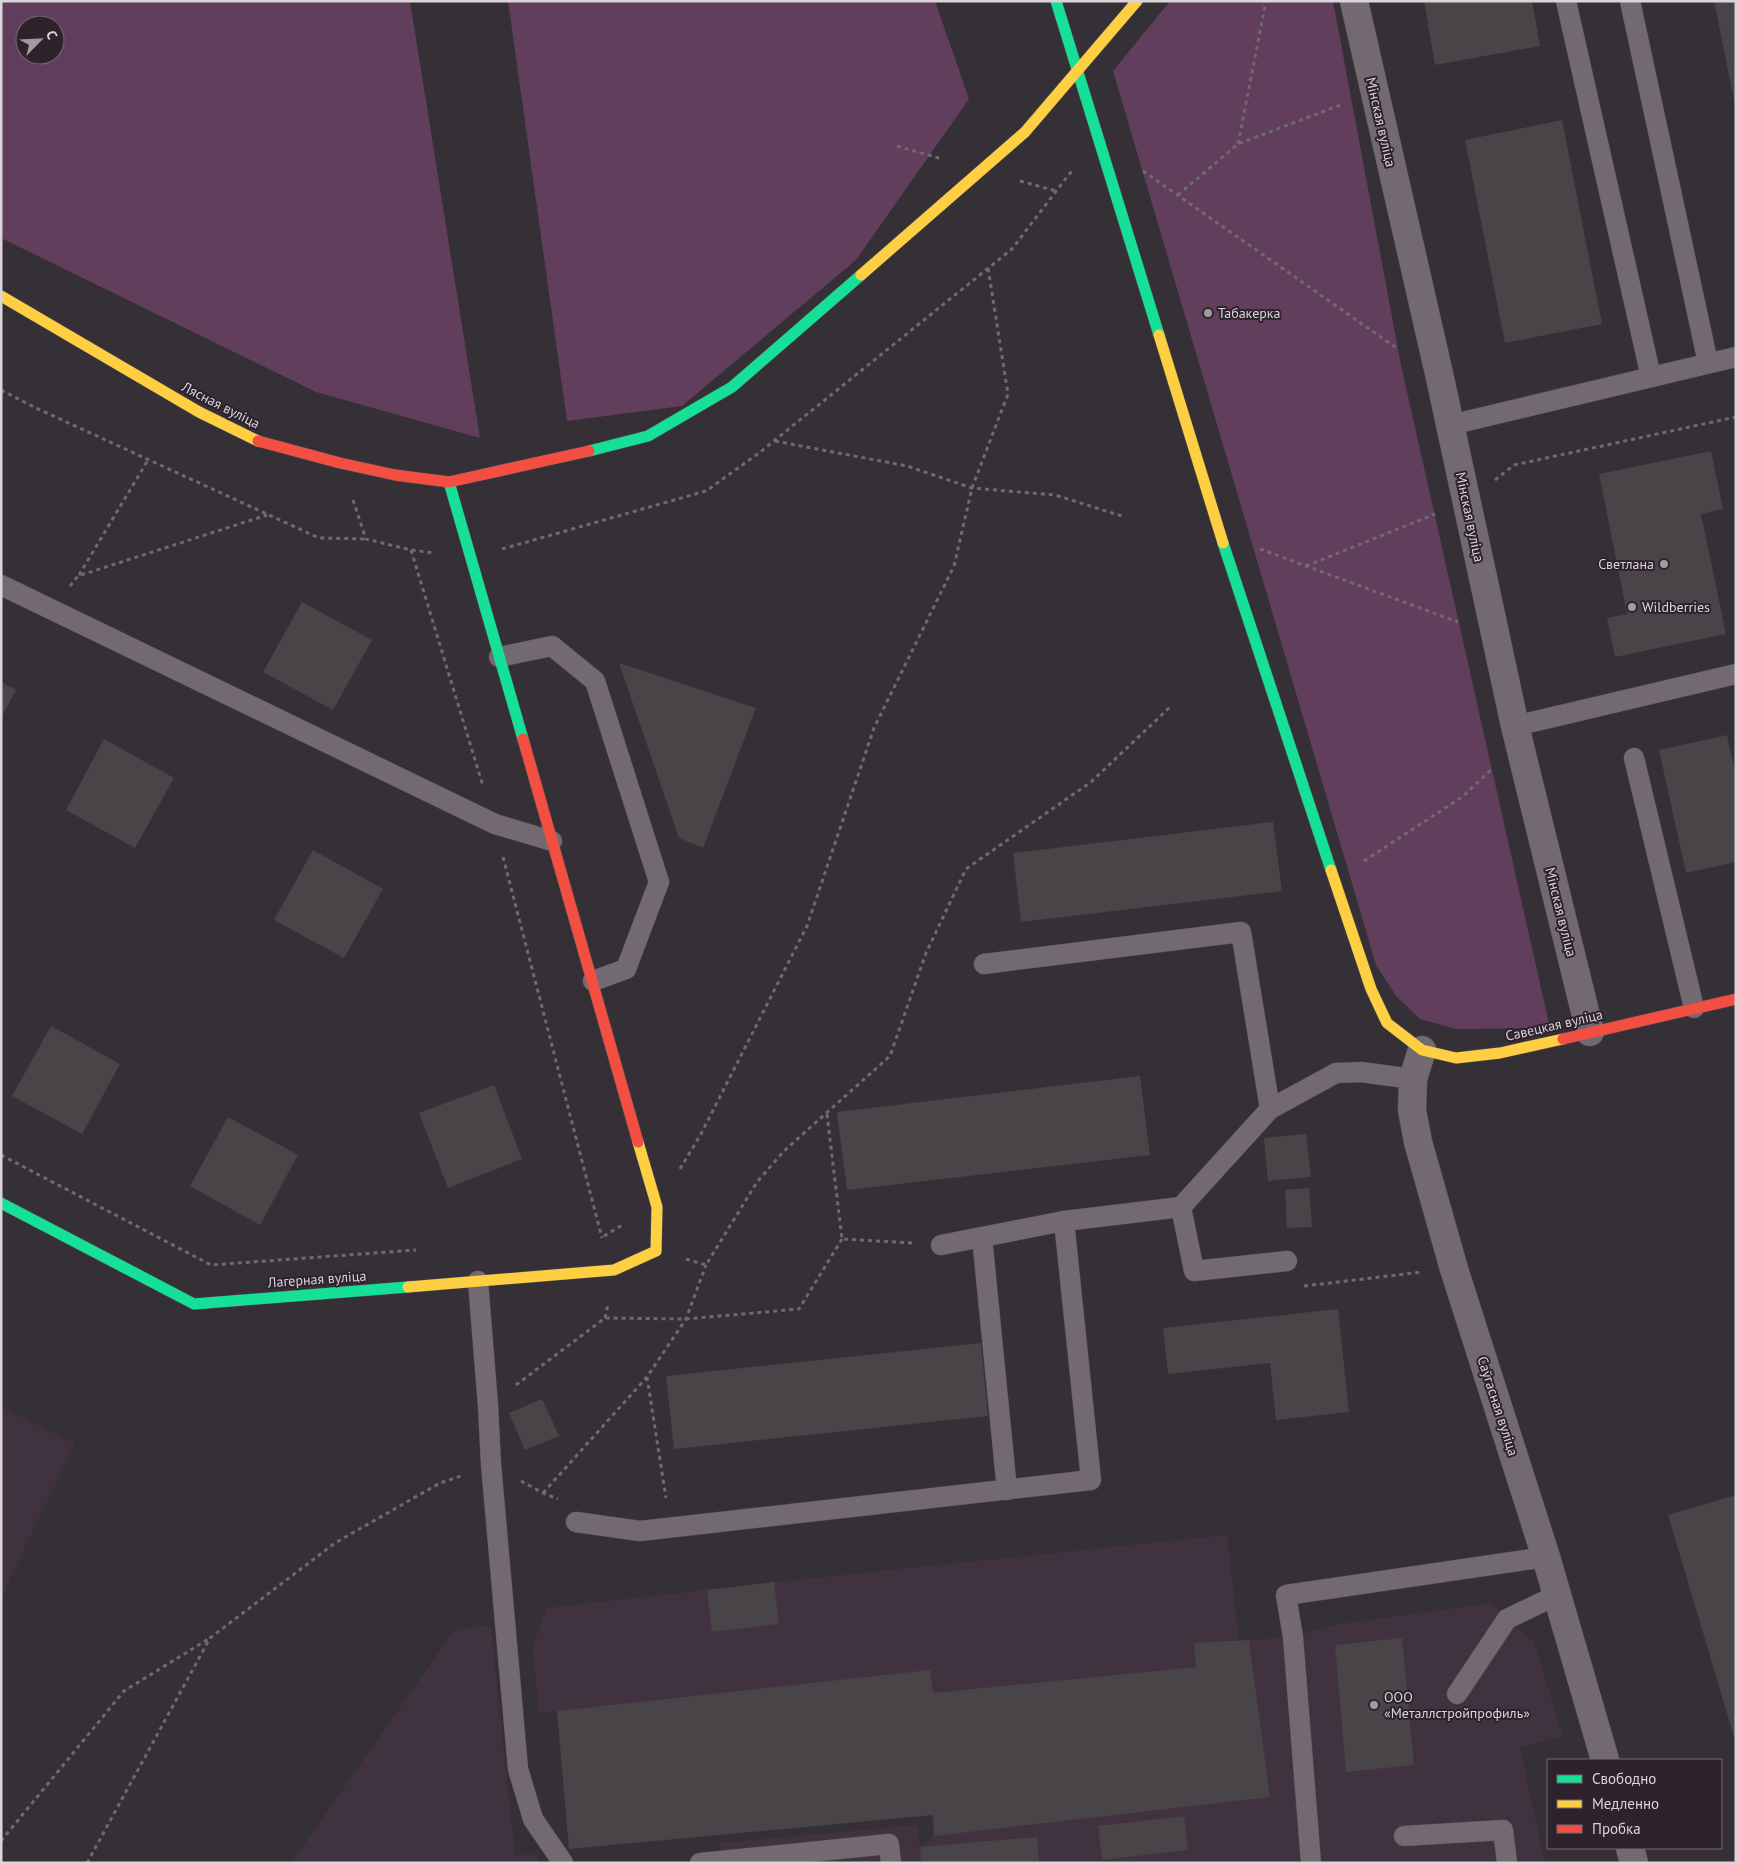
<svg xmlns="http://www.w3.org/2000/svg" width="1737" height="1864" font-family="'PT Sans',sans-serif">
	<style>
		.built { fill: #40323f }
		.green { fill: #603e5c; fill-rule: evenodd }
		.building { fill: #484448 }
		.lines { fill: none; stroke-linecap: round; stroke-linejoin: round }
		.lane-casing { stroke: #524e52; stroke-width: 21 }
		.street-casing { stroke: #524e52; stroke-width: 29 }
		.fast-casing { stroke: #524e52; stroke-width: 12 }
		.slow-casing { stroke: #524e52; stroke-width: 12 }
		.jam-casing { stroke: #524e52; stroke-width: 12 }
		.path { stroke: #706970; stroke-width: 3; stroke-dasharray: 4 4; stroke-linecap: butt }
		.lane { stroke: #726971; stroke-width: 20 }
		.street { stroke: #726971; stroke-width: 28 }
		.fast { stroke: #16e098; stroke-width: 11 }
		.slow { stroke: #ffcf43; stroke-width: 11 }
		.jam { stroke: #f24e42; stroke-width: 11 }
		.poi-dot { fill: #a19ba0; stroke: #2e232c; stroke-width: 2 }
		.labels { text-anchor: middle; stroke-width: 4; stroke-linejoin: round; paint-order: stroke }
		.street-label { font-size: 14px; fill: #dbd4da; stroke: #2e232c }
		.poi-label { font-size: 14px; fill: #dbd4da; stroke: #2e232c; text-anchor: start }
	</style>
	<rect width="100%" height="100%" fill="#353035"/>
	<g class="built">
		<polygon points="1,1407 75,1444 1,1597"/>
		<polygon points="1227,1535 1239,1641 1293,1637 1333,1625 1491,1603 1534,1642 1563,1736 1520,1747 1545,1863 723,1863 719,1843 918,1825 920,1847 934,1836 932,1815 569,1849 557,1711 539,1713 532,1646 547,1608 774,1582"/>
		<polygon points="491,1626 515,1855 538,1855 539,1863 291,1863 455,1629"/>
	</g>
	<g class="green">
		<path d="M1 1H410L480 438 316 392 1 238ZM25 25H55V55H25Z"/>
		<polygon points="508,1 935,1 969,99 856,260 682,406 567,421"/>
		<polygon points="1170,1 1333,1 1401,365 1550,1028 1456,1029 1420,1019 1396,996 1376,965 1113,71"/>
	</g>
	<g class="building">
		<polygon points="1424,1 1532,1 1540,46 1435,65"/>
		<polygon points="1714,1 1736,1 1736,105 1735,105"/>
		<polygon points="1562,120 1602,324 1505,343 1465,140"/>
		<polygon points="1711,451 1723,509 1701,514 1726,634 1615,657 1607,618 1627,614 1599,474"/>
		<polygon points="302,602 372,640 333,710 263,672"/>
		<polygon points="619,663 756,708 703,848 679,838"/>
		<polygon points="1,682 16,690 1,718"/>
		<polygon points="1727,735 1736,777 1736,862 1686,873 1659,750"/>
		<polygon points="104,739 174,778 135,848 66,810"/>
		<polygon points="1273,822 1282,891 1021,922 1013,853"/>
		<polygon points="313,850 383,889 344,958 274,920"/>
		<polygon points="51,1026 120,1064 82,1134 12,1096"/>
		<polygon points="1140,1076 1150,1155 847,1190 837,1112"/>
		<polygon points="494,1085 522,1159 448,1188 419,1113"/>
		<polygon points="228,1117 298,1155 260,1225 190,1186"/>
		<polygon points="1306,1134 1311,1177 1268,1181 1264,1138"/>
		<polygon points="1309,1188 1312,1227 1287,1228 1285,1190"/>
		<polygon points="1338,1309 1349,1412 1276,1420 1270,1363 1168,1374 1163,1328"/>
		<polygon points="981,1343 988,1416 674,1449 666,1376"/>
		<polygon points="542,1399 559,1436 525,1450 509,1413"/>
		<polygon points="1736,1495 1736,1740 1735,1740 1668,1515"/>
		<polygon points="774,1582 779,1624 712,1632 707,1590"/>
		<polygon points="1402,1638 1414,1765 1346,1772 1335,1645"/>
		<polygon points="1249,1640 1270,1797 934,1836 933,1815 569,1849 557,1711 930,1670 933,1693 1196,1667 1194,1643"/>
		<polygon points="1184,1816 1188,1850 1102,1860 1098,1826"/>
		<polygon points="1037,1837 1039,1863 921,1863 920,1847"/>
	</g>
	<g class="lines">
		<defs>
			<g id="lane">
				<polyline points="1566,1 1651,377"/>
				<polyline points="1630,1 1708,363"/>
				<polyline points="1450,425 1736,357"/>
				<polyline points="1,585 495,824 552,841"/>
				<polyline points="499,657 552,646 595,681 659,882 626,969 593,981"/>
				<polyline points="1515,726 1736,674"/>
				<polyline points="1634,758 1694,1008"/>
				<polyline points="984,964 1241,932 1270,1109"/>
				<polyline points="1181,1207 1194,1271 1287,1261"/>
				<polyline points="982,1237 1007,1490"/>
				<polyline points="941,1245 1064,1221 1181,1207 1270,1109 1336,1073 1361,1072 1413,1079"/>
				<polyline points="478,1281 488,1406 491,1464 518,1769 533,1819 563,1863"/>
				<polyline points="576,1522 640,1531 1091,1480 1064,1221"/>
				<polyline points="1457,1694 1507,1619 1557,1595"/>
				<polyline points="1404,1836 1503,1830 1507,1863"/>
				<polyline points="700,1863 889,1844 891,1863"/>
				<polyline points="1311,1863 1293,1637 1286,1595 1546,1557"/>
			</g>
			<g id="street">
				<polyline points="1354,1 1440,378 1515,726 1590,1032"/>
				<polyline points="1422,1050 1413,1079 1412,1110 1418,1142 1454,1269 1546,1557 1605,1760"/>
				<polyline points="1630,1848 1634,1863"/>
			</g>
			<g id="fast">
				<polyline points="1056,1 1159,335"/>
				<polyline points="589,451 648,436 732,387 861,275"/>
				<polyline points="449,482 523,739"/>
				<polyline points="1223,543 1331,870"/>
				<polyline points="1,1203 194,1304 408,1287"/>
			</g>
			<g id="slow">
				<polyline points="861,275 1025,132 1137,1"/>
				<polyline points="1,296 199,412 258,441"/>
				<polyline points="1159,335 1223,543"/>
				<polyline points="1331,870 1371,989 1387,1023 1422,1050 1456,1058 1500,1053 1563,1039"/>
				<polyline points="408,1287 614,1270 656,1251 657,1207 638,1142"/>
			</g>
			<g id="jam">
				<polyline points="258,441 340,463 395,475 449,482 589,451"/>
				<polyline points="523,739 638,1142"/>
				<polyline points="1563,1039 1736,999"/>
			</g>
		</defs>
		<use href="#lane" class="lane-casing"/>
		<use href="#street" class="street-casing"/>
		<use href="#fast" class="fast-casing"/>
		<use href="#slow" class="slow-casing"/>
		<use href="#jam" class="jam-casing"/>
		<g class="path">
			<polyline points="1238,144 1266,1"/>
			<polyline points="897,146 942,159"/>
			<polyline points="1143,171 1398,349"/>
			<polyline points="1020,181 1056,191"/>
			<polyline points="1178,195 1238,144 1343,104"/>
			<polyline points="1,390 36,408 319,538 366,539"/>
			<polyline points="775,441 907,466 972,488 1055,495 1122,516"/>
			<polyline points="1495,480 1514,465 1736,417"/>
			<polyline points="353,500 366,539 411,550 434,553"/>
			<polyline points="502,549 706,491 759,453 1012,249 1070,173 1075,171"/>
			<polyline points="1260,549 1458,622"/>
			<polyline points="411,550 483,786"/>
			<polyline points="1306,566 1435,514"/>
			<polyline points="79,575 148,460"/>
			<polyline points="70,586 78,576 267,515"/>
			<polyline points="503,857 602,1238"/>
			<polyline points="1364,861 1462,797 1492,769"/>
			<polyline points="827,1114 842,1239 913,1243"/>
			<polyline points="1,1155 211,1265 416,1250"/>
			<polyline points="680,1169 701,1134 807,926 874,728 954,566 972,488 1008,394 988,268"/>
			<polyline points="604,1236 624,1224"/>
			<polyline points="686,1259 706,1265 757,1182 784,1151 890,1056 926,953 966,869 1091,782 1170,707"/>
			<polyline points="1304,1286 1422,1272"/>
			<polyline points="605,1318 608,1304"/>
			<polyline points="647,1377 666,1498"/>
			<polyline points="516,1385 605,1318 686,1319 799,1309 842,1239"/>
			<polyline points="521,1481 543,1493 558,1499"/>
			<polyline points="543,1493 647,1377 686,1319 706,1265"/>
			<polyline points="1,1841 124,1691 210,1638"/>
			<polyline points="87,1863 210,1638 335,1543 440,1483 464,1475"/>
		</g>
		<use href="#lane" class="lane"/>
		<use href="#street" class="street"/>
		<use href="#fast" class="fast"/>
		<use href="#slow" class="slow"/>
		<use href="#jam" class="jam"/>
	</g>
	<g class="poi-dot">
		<circle cx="1208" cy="313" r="5"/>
		<circle cx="1664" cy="564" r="5"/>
		<circle cx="1632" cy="607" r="5"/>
		<circle cx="1374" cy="1705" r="5"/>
	</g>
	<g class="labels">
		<g class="street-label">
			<text transform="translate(1381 122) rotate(77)" y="5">Мінская вуліца</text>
			<text transform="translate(221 405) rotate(27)" y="5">Лясная вуліца</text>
			<text transform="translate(1470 517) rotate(78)" y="5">Мінская вуліца</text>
			<text transform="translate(1561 912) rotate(76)" y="5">Мінская вуліца</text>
			<text transform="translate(1554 1025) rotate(-13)" y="5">Савецкая вуліца</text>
			<text transform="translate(317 1279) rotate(-4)" y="5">Лагерная вуліца</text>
			<text transform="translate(1498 1406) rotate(72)" y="5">Саўгасная вуліца</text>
		</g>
		<g class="poi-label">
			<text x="1218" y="318">Табакерка</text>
			<text x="1654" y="569" text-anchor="end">Светлана</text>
			<text x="1642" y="612">Wildberries</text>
			<text x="1384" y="1702">ООО<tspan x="1384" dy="16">«Металлстройпрофиль»</tspan></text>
		</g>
	</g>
	<rect width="1737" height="1864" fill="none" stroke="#dbd4da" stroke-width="5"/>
	<rect x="1547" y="1759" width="175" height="90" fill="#2e232c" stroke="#736a72"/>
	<rect x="1557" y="1775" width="25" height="8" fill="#16e098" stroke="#736a72"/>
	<text x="1592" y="1784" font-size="15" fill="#dbd4da">Свободно</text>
	<rect x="1557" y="1800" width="25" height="8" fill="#ffcf43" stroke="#736a72"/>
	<text x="1592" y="1809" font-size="15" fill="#dbd4da">Медленно</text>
	<rect x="1557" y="1825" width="25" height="8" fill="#f24e42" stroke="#736a72"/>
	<text x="1592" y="1834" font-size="15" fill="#dbd4da">Пробка</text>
	<g transform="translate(40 40) rotate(66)"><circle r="24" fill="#2e232c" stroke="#736a72"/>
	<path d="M0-4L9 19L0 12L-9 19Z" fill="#a19ba0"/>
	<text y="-8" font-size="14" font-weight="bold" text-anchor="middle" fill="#dbd4da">С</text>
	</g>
</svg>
